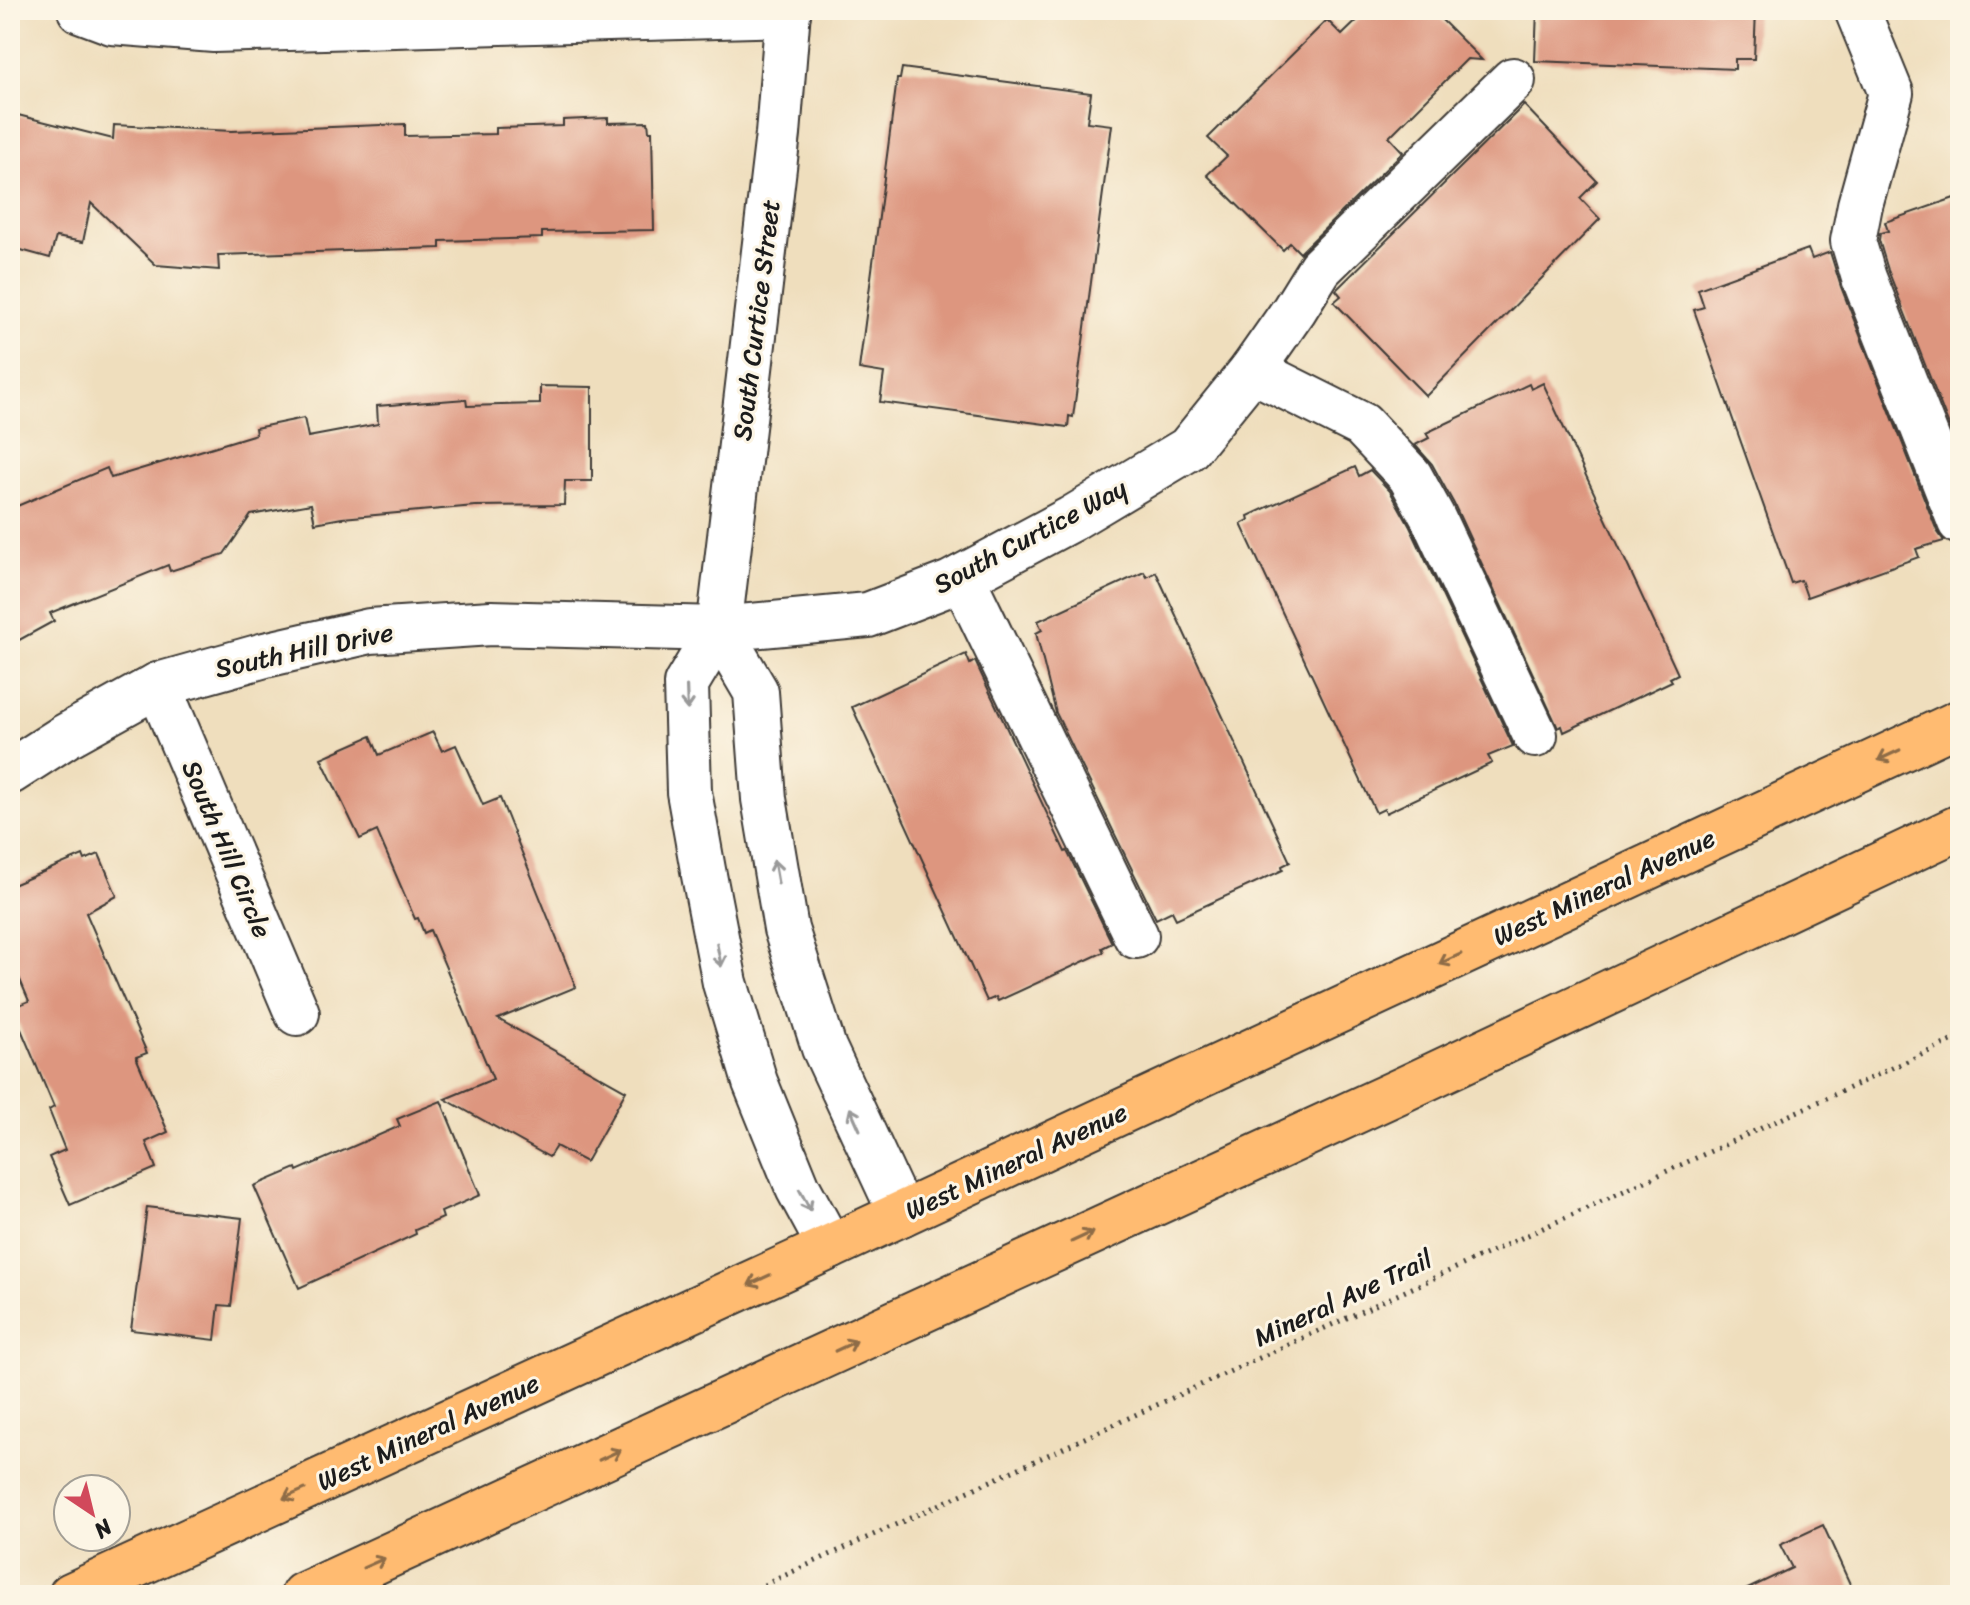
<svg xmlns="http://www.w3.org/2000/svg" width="1970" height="1605" font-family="Sriracha,sans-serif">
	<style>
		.building { fill: #dd967f }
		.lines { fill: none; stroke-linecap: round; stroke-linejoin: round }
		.minor-casing { stroke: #3c3934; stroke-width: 48 }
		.major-casing { stroke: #3c3934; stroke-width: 48 }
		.path { stroke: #3c3934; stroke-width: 5; stroke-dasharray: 2 6; stroke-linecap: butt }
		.minor { stroke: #fff; stroke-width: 44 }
		.major { stroke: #ffbb71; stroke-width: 44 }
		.oneway { stroke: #999 }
		.oneway2 { stroke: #8e6c46 }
		.labels { text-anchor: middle; stroke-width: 6; stroke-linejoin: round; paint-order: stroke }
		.street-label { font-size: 26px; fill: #1c1c1c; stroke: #fcf5e5 }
	</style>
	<rect width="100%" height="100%" fill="#fcf5e5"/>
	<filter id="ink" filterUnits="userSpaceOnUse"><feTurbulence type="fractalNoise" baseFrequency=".0125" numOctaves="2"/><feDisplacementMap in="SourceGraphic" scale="16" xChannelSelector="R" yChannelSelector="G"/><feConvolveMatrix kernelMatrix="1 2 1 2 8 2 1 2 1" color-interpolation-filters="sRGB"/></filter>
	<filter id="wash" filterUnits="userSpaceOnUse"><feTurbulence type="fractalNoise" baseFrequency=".006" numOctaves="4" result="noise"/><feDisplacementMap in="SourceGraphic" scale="32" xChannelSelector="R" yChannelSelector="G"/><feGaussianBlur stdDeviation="1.8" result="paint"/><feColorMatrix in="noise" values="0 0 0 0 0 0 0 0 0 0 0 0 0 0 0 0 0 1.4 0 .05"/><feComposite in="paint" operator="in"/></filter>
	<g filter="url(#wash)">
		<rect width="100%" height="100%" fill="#efdebd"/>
		<g id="blocks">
			<g class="building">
				<polygon points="1368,10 1432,10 1482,60 1467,59 1389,137 1403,152 1300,253 1290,243 1283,250 1207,175 1227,156 1208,138 1327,20 1342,35"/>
				<polygon points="1537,10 1756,10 1754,59 1735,59 1735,69 1535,61"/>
				<polygon points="902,68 1091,93 1087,122 1112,125 1073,417 1069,416 1068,427 880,402 884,373 859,369 897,79 900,79"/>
				<polygon points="1524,105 1597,181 1580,198 1600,219 1426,396 1334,302 1341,296 1336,290"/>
				<polygon points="10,113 113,139 114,125 232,131 405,124 405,136 496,134 496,128 563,126 563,120 608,118 608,123 648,122 649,131 652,131 654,230 542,232 542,238 440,241 440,248 218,255 219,270 156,265 91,203 83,242 56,237 50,258 10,247"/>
				<polygon points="1960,196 1960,454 1888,270 1879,240 1880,233 1888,231 1885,222"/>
				<polygon points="1808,249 1812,259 1830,252 1841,287 1937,531 1944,541 1916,549 1919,557 1807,597 1801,580 1791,583 1694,310 1704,307 1698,289"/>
				<polygon points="1543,383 1678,674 1670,678 1672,681 1564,732 1562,726 1558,728 1454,504 1432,464 1415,445 1429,438 1426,433 1529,384 1531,389"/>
				<polygon points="540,386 592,387 592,481 565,481 564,505 475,506 342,518 315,523 311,504 251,515 224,554 170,571 168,565 50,613 54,621 10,645 10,509 107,468 111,478 256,434 255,428 304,418 308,437 378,424 377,406 466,399 467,406 540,404"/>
				<polygon points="1355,467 1359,476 1370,470 1390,491 1410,527 1513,746 1488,756 1492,763 1386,813 1384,809 1376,813 1241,524 1249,520 1248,516"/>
				<polygon points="1144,572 1147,577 1156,572 1290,862 1282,866 1283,870 1176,919 1172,911 1156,919 1056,713 1036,633 1042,630 1038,621"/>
				<polygon points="966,654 970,664 975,661 1065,852 1067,851 1112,943 1102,948 1104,952 998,1001 996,997 987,1001 852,707"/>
				<polygon points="433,732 442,751 456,745 483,805 500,798 576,987 498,1019 626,1091 586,1162 556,1146 549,1157 445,1099 493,1079 430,930 424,933 418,918 415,919 377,831 360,839 321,758 371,736 379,755"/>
				<polygon points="99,854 117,896 86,913 147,1053 136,1057 168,1132 146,1142 156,1168 70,1205 49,1157 65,1150 49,1110 54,1107 12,1008 29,1001 10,956 10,886 83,855 85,860"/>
				<polygon points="441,1101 480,1195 441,1212 443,1218 415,1230 416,1234 299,1288 254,1186 296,1168 297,1171 400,1126 397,1119"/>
				<polygon points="147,1207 242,1218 231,1306 219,1305 215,1340 131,1330"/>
				<polygon points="1823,1525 1855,1595 1735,1595 1792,1568 1780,1545"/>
			</g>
		</g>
	</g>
	<g filter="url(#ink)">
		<use href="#blocks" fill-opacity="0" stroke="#3c3934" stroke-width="2"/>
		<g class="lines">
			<defs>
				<g id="minor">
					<polyline points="80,10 112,22 214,30 788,14"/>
					<polyline points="788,10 778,134 719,629 686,684 689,792 703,870 725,983 755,1082 798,1188 830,1247"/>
					<polyline points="1857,10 1891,93 1860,205 1853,241 1864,278 1960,522"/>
					<polyline points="1252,370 1362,425 1410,476 1432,516 1535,735"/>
					<polyline points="962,577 1136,936"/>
					<polyline points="719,629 756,692 764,799 786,929 824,1048 901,1214"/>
					<polyline points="158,685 297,1013"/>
					<polyline points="10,772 66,736 158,685 265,655 370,631 491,623 719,629 868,615 951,583 1071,519 1188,449 1252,370 1294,310 1320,268 1513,80"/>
				</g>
				<g id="major">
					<polyline points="71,1595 830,1247 1960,722"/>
					<polyline points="303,1595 1404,1089 1960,827"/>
				</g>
			</defs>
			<use href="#minor" class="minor-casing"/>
			<use href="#major" class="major-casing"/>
			<polyline class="path" points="742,1595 1960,1037"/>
			<use href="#minor" class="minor"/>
			<use href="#major" class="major"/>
		</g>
		<defs><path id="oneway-shaft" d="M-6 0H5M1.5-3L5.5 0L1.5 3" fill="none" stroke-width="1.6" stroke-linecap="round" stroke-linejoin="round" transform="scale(2)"/></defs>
		<g class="oneway">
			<use href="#oneway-shaft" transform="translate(687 698) rotate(88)"/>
			<use href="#oneway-shaft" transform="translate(776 872) rotate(-100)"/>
			<use href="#oneway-shaft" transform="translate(719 955) rotate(79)"/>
			<use href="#oneway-shaft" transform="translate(855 1119) rotate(-114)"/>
			<use href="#oneway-shaft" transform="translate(805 1200) rotate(62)"/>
		</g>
		<g class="oneway2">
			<use href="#oneway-shaft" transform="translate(1889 755) rotate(155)"/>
			<use href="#oneway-shaft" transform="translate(1450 959) rotate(155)"/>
			<use href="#oneway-shaft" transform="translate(1082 1237) rotate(-25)"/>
			<use href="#oneway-shaft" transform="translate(759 1280) rotate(155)"/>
			<use href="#oneway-shaft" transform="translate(846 1346) rotate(-25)"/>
			<use href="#oneway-shaft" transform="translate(610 1455) rotate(-25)"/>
			<use href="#oneway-shaft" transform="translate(294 1494) rotate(156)"/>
			<use href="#oneway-shaft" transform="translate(374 1563) rotate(-24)"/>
		</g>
	</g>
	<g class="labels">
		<g class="street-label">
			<text transform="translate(756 320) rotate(-83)" y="9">South Curtice Street</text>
			<text transform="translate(1030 536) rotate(-28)" y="9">South Curtice Way</text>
			<text transform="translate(304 650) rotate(-12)" y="9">South Hill Drive</text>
			<text transform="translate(227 849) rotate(67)" y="9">South Hill Circle</text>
			<text transform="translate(1604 887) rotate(-25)" y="9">West Mineral Avenue</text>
			<text transform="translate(1016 1161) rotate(-25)" y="9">West Mineral Avenue</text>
			<text transform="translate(1343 1298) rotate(-25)" y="9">Mineral Ave Trail</text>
			<text transform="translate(428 1432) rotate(-25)" y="9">West Mineral Avenue</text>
		</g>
	</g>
	<rect width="1970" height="1605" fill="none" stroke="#fcf5e5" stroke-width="40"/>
	<g transform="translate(92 1513) rotate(145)"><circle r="38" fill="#fcf5e5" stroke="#a29e95" stroke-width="2"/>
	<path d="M0-6L14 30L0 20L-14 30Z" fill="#d1495b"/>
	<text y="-12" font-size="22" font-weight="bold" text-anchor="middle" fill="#1c1c1c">N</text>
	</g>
</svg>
